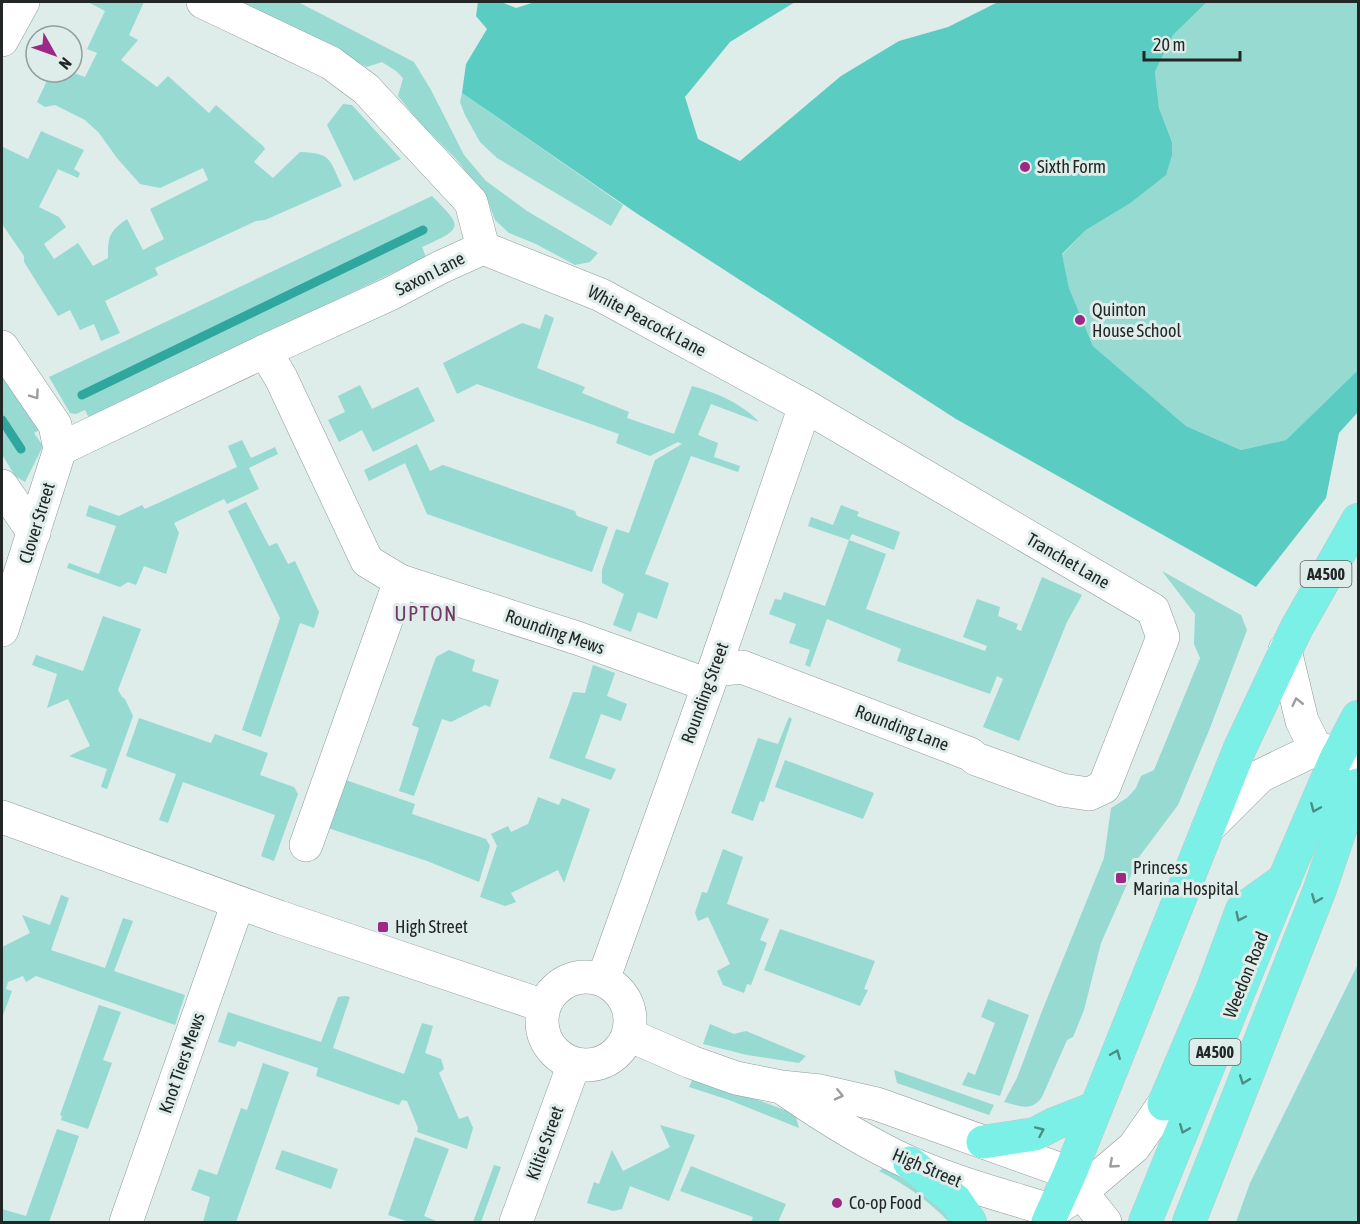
<svg xmlns="http://www.w3.org/2000/svg" width="1360" height="1224" font-family="'Asap Condensed',sans-serif">
	<style>
		.green { fill: #96dad2 }
		.forest { fill: #5bccc2 }
		.lines { fill: none; stroke-linecap: round; stroke-linejoin: round }
		.stream { stroke: #2fa79e; stroke-width: 9 }
		.minor-casing { stroke: #8e9c9a; stroke-width: 34 }
		.trunk-casing { stroke: #c6c7c7; stroke-width: 34 }
		.minor { stroke: #fff; stroke-width: 33 }
		.trunk { stroke: #7af0e6; stroke-width: 33 }
		.oneway { stroke: #9c9e9d }
		.oneway2 { stroke: #4e8c86 }
		.poi-dot { fill: #9c2985; stroke: #deecea; stroke-width: 2 }
		.labels { text-anchor: middle; stroke-width: 6; stroke-linejoin: round; paint-order: stroke }
		.shield { fill: #deecea; stroke: #5a6261; stroke-width: 1.5 }
		.shield-label { font-size: 16px; font-weight: bold; fill: #222726 }
		.poi-label { font-size: 18px; fill: #222726; stroke: #deecea; text-anchor: start }
		.street-label { font-size: 18px; fill: #222726; stroke: #deecea }
		.quarter-label { font-size: 21px; letter-spacing: 1.5px; fill: #733964; stroke: #deecea }
	</style>
	<rect width="100%" height="100%" fill="#deecea"/>
	<g class="green">
		<path d="M88 2H144L129 35 138 40 121 60 157 87 168 76 209 113 216 105 263 146 265 149 254 162 273 178 300 152C332 153 329 159 342 186L265 220 256 221 155 268 158 275 105 301 120 333 101 341 94 324 80 330 70 310 58 316 24 262V256L2 224 3 147 28 159 41 131 84 150 74 169 80 173 78 178 58 169 39 207 59 217 66 227 44 244 54 259 78 243 93 266 108 258C108 236 109 232 127 219L143 250 164 239 150 209 208 180 203 168 160 188 140 184 117 158 99 133 85 120 55 105 45 107 37 102 51 72H71L85 77 97 53 87 49 105 11Z"/>
		<polygon points="236,2 298,2 414,62 431,90 464,155 486,181 527,211 598,253 590,262 575,265 536,244 509,233 495,220 488,201 457,160 420,123 398,96 403,78 396,71 382,62 367,67 302,33"/>
		<polygon points="1207,2 1358,2 1358,370 1286,440 1241,450 1186,426 1093,346 1069,288 1062,255 1086,230 1129,204 1172,142 1159,108 1155,72 1173,35"/>
		<polygon points="462,93 623,205 611,226 497,158 480,142 465,115 460,102"/>
		<polygon points="343,104 352,105 401,159 354,181 327,125"/>
		<path d="M432 196C464 228 463 228 422 247L426 257 89 418 85 410 76 414 70 413 49 377Z"/>
		<path d="M545 314 554 318 537 368 585 387 582 393 629 412 627 418 674 434 692 386C715 392 743 404 759 422L711 404 698 435 718 443 714 457 740 466 738 472 691 456 645 574 669 583 657 619 638 612 631 632 613 625 624 594 602 583V570L616 529 629 533 655 460 682 444 678 442 650 456 616 443 619 434 477 384 457 394 443 363 522 323 540 329Z"/>
		<polygon points="2,368 42,428 34,433 43,446 25,482 15,476 3,456 2,457"/>
		<polygon points="360,385 372,409 418,387 435,421 373,452 362,430 339,442 328,420 345,412 338,396"/>
		<polygon points="242,440 251,458 275,447 278,454 249,468 259,489 227,504 224,499 174,523 179,533 166,574 144,566 136,585 128,582 120,587 67,568 69,563 99,574 116,526 86,516 89,505 119,516 142,505 145,509 237,467 228,446"/>
		<polygon points="417,444 430,471 443,465 575,511 577,516 608,527 592,572 427,514 405,463 369,481 364,470"/>
		<polygon points="246,502 269,546 277,543 288,564 295,561 319,612 314,628 300,623 261,737 242,730 280,618 228,511"/>
		<polygon points="841,505 859,512 857,516 900,532 894,550 852,534 849,540 886,554 866,609 985,651 987,646 963,637 977,599 1000,607 998,616 1018,624 1016,629 1021,631 1042,577 1082,595 1067,622 1019,741 983,727 1003,679 997,676 990,694 897,661 901,649 827,619 810,667 805,665 810,650 789,643 796,624 769,614 775,599 781,600 784,592 825,606 849,540 808,526 811,517 833,525"/>
		<path d="M1162 571 1241 615 1247 630 1210 728 1178 805 1139 857 1101 943 1084 1010 1073 1037 1067 1040 1042 1097C1032 1112 1020 1106 1004 1102L1017 1078 1042 1011 1104 858 1111 808 1127 798 1136 788 1141 776 1154 770 1200 658 1194 644 1195 614Z"/>
		<polygon points="103,616 141,629 118,690 122,697 125,699 133,716 107,789 101,787 107,769 69,756 90,746 68,699 47,708 57,674 32,665 36,655 83,671"/>
		<polygon points="449,650 475,660 472,671 499,680 490,707 485,705 451,722 442,719 414,796 399,791 419,728 412,725 436,657"/>
		<polygon points="593,665 615,673 607,696 627,704 621,721 601,714 585,758 616,769 611,780 549,758 573,692 585,693"/>
		<polygon points="789,717 792,719 764,802 760,801 753,821 731,813 758,738 778,744"/>
		<polygon points="139,718 211,743 215,734 268,753 260,775 294,787 298,794 274,861 261,856 275,815 183,782 168,823 159,820 176,774 126,756"/>
		<polygon points="785,760 874,793 863,819 775,787"/>
		<polygon points="340,778 415,804 412,814 486,839 490,846 479,882 427,861 322,826"/>
		<polygon points="538,797 559,805 562,798 590,809 564,883 558,870 511,893 516,902 505,906 480,897 497,846 491,834 508,826 511,832 528,824"/>
		<polygon points="723,849 743,857 727,904 769,919 760,940 767,943 751,985 747,984 744,993 723,985 717,971 730,964 708,917 698,921 695,913 702,892 707,893"/>
		<polygon points="61,895 69,898 51,950 105,968 123,918 133,921 114,971 185,995 175,1025 36,976 26,982 23,976 8,982 6,989 12,991 2,1018 2,947 30,933 22,915 50,925"/>
		<polygon points="780,929 875,961 864,989 868,990 860,1006 764,970"/>
		<polygon points="1358,964 1358,1222 1236,1222 1250,1183"/>
		<polygon points="345,996 350,997 333,1048 404,1074 422,1023 433,1026 425,1053 441,1059 444,1069 439,1073 459,1119 468,1116 473,1128 467,1149 417,1132 418,1128 407,1101 402,1100 399,1105 316,1076 318,1068 238,1041 235,1047 218,1042 228,1012 321,1042 338,997"/>
		<polygon points="988,999 1029,1015 1000,1096 962,1085 968,1072 975,1075 995,1023 981,1017"/>
		<polygon points="99,1005 121,1012 103,1060 112,1063 88,1129 61,1120 62,1116 60,1115"/>
		<polygon points="710,1024 734,1034 746,1031 806,1056 799,1063 747,1055 703,1044"/>
		<polygon points="263,1063 289,1072 236,1222 203,1222 210,1197 191,1190 199,1169 217,1175 241,1108 247,1110"/>
		<polygon points="894,1070 994,1105 989,1115 897,1083"/>
		<polygon points="694,1076 795,1114 799,1128 729,1100 689,1087"/>
		<polygon points="660,1125 695,1135 669,1201 630,1186 622,1209 613,1211 587,1203 594,1182 599,1184 612,1150 623,1171 670,1147"/>
		<polygon points="57,1129 79,1136 49,1222 2,1222 2,1209 26,1216"/>
		<polygon points="415,1137 449,1149 424,1216 439,1222 409,1222 388,1215"/>
		<polygon points="282,1150 338,1169 331,1189 275,1169"/>
		<path d="M892 1163 958 1222H949C928 1200 906 1185 879 1171Z"/>
		<polygon points="494,1165 501,1167 481,1222 473,1222"/>
		<polygon points="691,1166 786,1204 778,1222 751,1222 753,1217 680,1191"/>
	</g>
	<polygon class="forest" points="478,2 501,2 516,8 535,2 795,2 730,42 685,97 698,139 740,161 841,76 899,41 948,27 998,2 1207,2 1173,35 1155,72 1159,108 1172,142 1172,155 1166,175 1129,204 1086,230 1062,254 1069,288 1093,346 1186,426 1241,450 1286,440 1358,370 1358,412 1339,433 1326,498 1256,587 956,419 636,213 462,93 466,64 487,29 476,16"/>
	<g class="lines">
		<g class="stream">
			<polyline points="82,395 423,230"/>
			<polyline points="2,420 21,449"/>
		</g>
		<defs>
			<g id="minor">
				<polyline points="203,2 331,63 366,89 471,202 483,248"/>
				<polyline points="2,40 23,2"/>
				<polyline points="483,248 601,295 805,406 1153,610 1163,637 1104,787 1089,794 1062,790 976,759 970,754 742,667 714,670"/>
				<polyline points="2,347 55,425 60,449 2,630"/>
				<polyline points="265,351 281,378 367,561 400,581"/>
				<polyline points="60,449 265,351 392,293 441,267 483,248"/>
				<polyline points="2,486 34,533"/>
				<polyline points="1285,650 1302,721 1316,749 1333,760"/>
				<polyline points="2,817 279,917 544,1006"/>
				<polyline points="1208,828 1260,776 1316,749 1358,755"/>
				<polyline points="306,845 400,581 577,638 708,685"/>
				<circle cx="586" cy="1021" r="44"/>
				<polyline points="603,980 714,670 805,406"/>
				<polyline points="629,1035 691,1062 736,1078 781,1087 820,1091 877,1104 1070,1173 1081,1192 1105,1222"/>
				<path d="M787 1091C826 1118 866 1143 910 1163 956 1183 1005 1196 1053 1211L1081 1192 1134 1147 1164 1104"/>
				<polyline points="126,1222 238,903"/>
				<polyline points="516,1222 574,1064"/>
			</g>
			<g id="trunk">
				<polyline points="1164,1104 1212,991 1242,910 1285,879"/>
				<polyline points="983,1142 1035,1134 1054,1124 1095,1108"/>
				<polyline points="910,1163 955,1200 970,1222"/>
				<polyline points="1048,1222 1070,1173 1240,748 1296,629 1358,520"/>
				<polyline points="1145,1222 1284,880 1335,761 1358,717"/>
				<polyline points="1189,1222 1320,889 1343,821 1358,785"/>
			</g>
		</defs>
		<use href="#minor" class="minor-casing"/>
		<use href="#trunk" class="trunk-casing"/>
		<use href="#minor" class="minor"/>
		<use href="#trunk" class="trunk"/>
	</g>
	<defs><path id="oneway-chevron" d="M-2-3.5L2.5 0L-2 3.5" fill="none" stroke-width="1.6" stroke-linecap="round" stroke-linejoin="round" transform="scale(1.5)"/></defs>
	<g class="oneway">
		<use href="#oneway-chevron" transform="translate(35 395) rotate(55)"/>
		<use href="#oneway-chevron" transform="translate(1297 702) rotate(-103)"/>
		<use href="#oneway-chevron" transform="translate(839 1095) rotate(13)"/>
		<use href="#oneway-chevron" transform="translate(1113 1164) rotate(139)"/>
	</g>
	<g class="oneway2">
		<use href="#oneway-chevron" transform="translate(1315 808) rotate(113)"/>
		<use href="#oneway-chevron" transform="translate(1316 899) rotate(112)"/>
		<use href="#oneway-chevron" transform="translate(1240 917) rotate(115)"/>
		<use href="#oneway-chevron" transform="translate(1116 1054) rotate(-68)"/>
		<use href="#oneway-chevron" transform="translate(1244 1080) rotate(111)"/>
		<use href="#oneway-chevron" transform="translate(1184 1129) rotate(112)"/>
		<use href="#oneway-chevron" transform="translate(1040 1131) rotate(-24)"/>
	</g>
	<g class="poi-dot">
		<circle cx="1025" cy="167" r="6"/>
		<circle cx="1080" cy="320" r="6"/>
		<rect x="1115" y="872" width="12" height="12" rx="3"/>
		<rect x="377" y="921" width="12" height="12" rx="3"/>
		<circle cx="837" cy="1203" r="6"/>
	</g>
	<g class="labels">
		<g class="shield">
			<rect x="1300.5" y="561" width="51" height="26" rx="4.5"/>
			<rect x="1189.5" y="1039" width="51" height="26" rx="4.5"/>
		</g>
		<g class="shield-label">
			<text x="1326" y="580">A4500</text>
			<text x="1215" y="1058">A4500</text>
		</g>
		<g class="poi-label">
			<text x="1037" y="173">Sixth Form</text>
			<text x="1092" y="316">Quinton<tspan x="1092" dy="21">House School</tspan></text>
			<text x="1133" y="874">Princess<tspan x="1133" dy="21">Marina Hospital</tspan></text>
			<text x="395" y="933">High Street</text>
			<text x="849" y="1209">Co-op Food</text>
		</g>
		<g class="street-label">
			<text transform="translate(430 274) rotate(-27)" y="6">Saxon Lane</text>
			<text transform="translate(647 321) rotate(28)" y="6">White Peacock Lane</text>
			<text transform="translate(37 523) rotate(-73)" y="6">Clover Street</text>
			<text transform="translate(1068 561) rotate(30)" y="6">Tranchet Lane</text>
			<text transform="translate(555 632) rotate(19)" y="6">Rounding Mews</text>
			<text transform="translate(705 693) rotate(-70)" y="6">Rounding Street</text>
			<text transform="translate(902 728) rotate(21)" y="6">Rounding Lane</text>
			<text transform="translate(1246 975) rotate(-68)" y="6">Weedon Road</text>
			<text transform="translate(182 1063) rotate(-71)" y="6">Knot Tiers Mews</text>
			<text transform="translate(545 1143) rotate(-70)" y="6">Kiltie Street</text>
			<text transform="translate(927 1168) rotate(23)" y="6">High Street</text>
		</g>
		<g class="quarter-label">
			<text x="426" y="621">UPTON</text>
		</g>
	</g>
	<rect width="1360" height="1224" fill="none" stroke="#222726" stroke-width="6"/>
	<g transform="translate(54 54) rotate(130)"><circle r="28" fill="#deecea" stroke="#939d9c" stroke-width="1.5"/>
	<path d="M0-4.5L10 22L0 15L-10 22Z" fill="#9c2985"/>
	<text y="-9" font-size="16" font-weight="bold" text-anchor="middle" fill="#222726">N</text>
	</g>
	<path d="M1144 51v9h96v-9" fill="none" stroke="#222726" stroke-width="3"/>
	<text x="1153" y="51" font-size="18" fill="#222726" stroke="#deecea" stroke-width="4.5" paint-order="stroke">20 m</text>
</svg>
